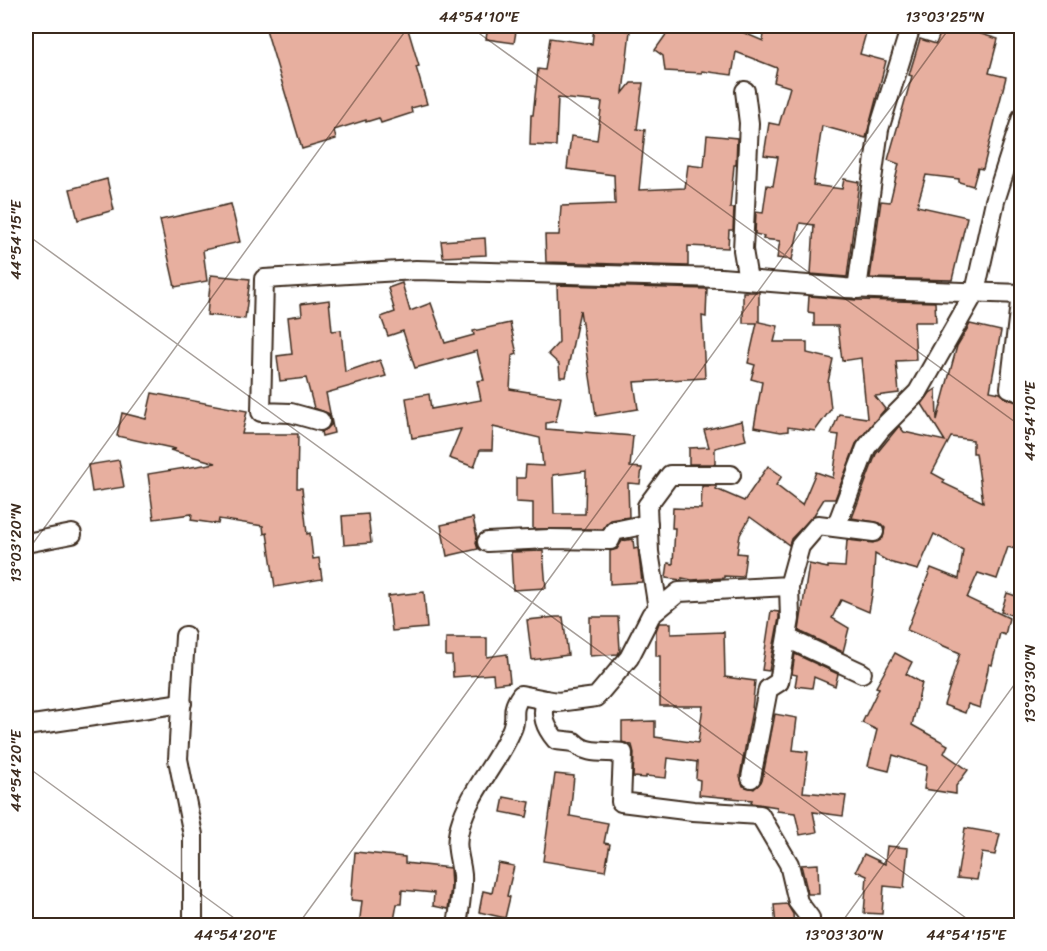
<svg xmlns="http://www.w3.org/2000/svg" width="1047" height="951" font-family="Sriracha,sans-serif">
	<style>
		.building { fill: #e7af9f; stroke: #3b2a1e; stroke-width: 1.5; fill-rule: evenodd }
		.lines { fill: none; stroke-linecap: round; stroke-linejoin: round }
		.minor-casing { stroke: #3b2a1e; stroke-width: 22 }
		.minor { stroke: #fff; stroke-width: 18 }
		.ticks { fill: none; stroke: #3b2a1e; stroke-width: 1.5; stroke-opacity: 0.45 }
		.neatline { fill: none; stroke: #3b2a1e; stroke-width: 2 }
		.ticks-label { font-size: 15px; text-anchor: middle; fill: #3b2a1e }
	</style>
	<rect width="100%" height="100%" fill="#fff"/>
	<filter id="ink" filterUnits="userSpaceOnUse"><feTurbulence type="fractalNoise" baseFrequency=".0167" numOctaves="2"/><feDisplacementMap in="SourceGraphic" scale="12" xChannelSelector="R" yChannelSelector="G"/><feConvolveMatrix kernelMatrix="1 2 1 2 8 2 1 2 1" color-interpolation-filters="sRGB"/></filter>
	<g filter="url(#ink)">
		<g class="building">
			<polygon points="265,26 407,26 419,66 416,67 427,104 411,108 412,113 381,123 379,118 366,122 366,120 334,130 336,139 302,149"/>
			<polygon points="488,26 517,26 514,43 486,39"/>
			<polygon points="672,26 736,26 735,29 763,41 765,27 803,32 805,26 868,26 860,54 886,61 866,138 822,126 813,185 842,189 844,179 859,182 847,277 811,274 814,225 800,223 792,260 777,258 780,241 763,239 764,236 755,234 756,212 763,213 767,185 773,186 778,157 764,155 769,123 779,125 790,87 774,82 777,68 736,52 732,75 702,71 702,73 665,71 663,56 655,50"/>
			<polygon points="943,26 954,26 998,39 989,73 1006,77 983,169 978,168 973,186 959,182 959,179 926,175 917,206 967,217 952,280 870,278 881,201 890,202 899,164 888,160 912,76 909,75 920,39 936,44"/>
			<polygon points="594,27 630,31 623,93 631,83 643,83 637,129 645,130 639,190 685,188 688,165 704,167 707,135 737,138 736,165 734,165 730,208 734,208 733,230 729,230 728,248 688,246 688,266 546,262 545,235 559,235 561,206 615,204 614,175 567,169 571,136 597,140 602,102 558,98 556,146 530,145 531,115 533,115 538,69 545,70 550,38 592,44"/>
			<polygon points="107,179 114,210 78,220 70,189"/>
			<polygon points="231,204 240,242 203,250 207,281 175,287 160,220"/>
			<polygon points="485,238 486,255 443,257 441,241"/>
			<polygon points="211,275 250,279 245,319 207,315"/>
			<path d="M402 283 410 311 431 303 445 343 474 335 473 331 510 323 517 354 512 356 510 389 561 397 556 421 546 423V429L633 436 630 467 642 468 640 484 628 483 629 517 611 520 607 523 603 529H533V503L516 502V478H525L526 465 543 466 540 438 493 427 492 450H480L474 467 449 458 461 429 412 438 406 398 429 394 431 409 481 400 477 381 484 380 477 351 415 368 403 331 388 336 381 317 395 312 388 288ZM586 471 585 514H554L553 475Z"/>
			<polygon points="557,285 707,289 706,317 702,316 705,378 634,382 638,409 596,416 580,310 566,377 560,377 559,364 548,354 559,342"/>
			<polygon points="743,292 759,292 759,322 778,326 774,342 807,342 807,353 833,359 828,382 831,409 815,431 788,427 788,431 781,432 754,427 762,382 751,379 755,365 748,363 757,323 743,323"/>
			<polygon points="809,296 856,300 935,302 936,322 914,322 916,360 896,361 899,393 875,396 885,409 856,444 835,499 824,499 814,515 791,539 789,545 750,517 740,535 737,553 746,554 743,577 724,576 724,578 692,580 682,578 682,580 666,578 668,563 673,564 675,528 672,528 673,508 701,509 702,486 716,486 716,489 744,501 768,466 782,476 776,485 802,505 816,472 833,478 839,435 831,434 839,414 867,418 861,358 842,361 838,326 814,326 814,313 808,312"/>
			<polygon points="329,300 332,331 341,330 345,372 380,360 386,376 326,393 334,433 322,436 321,432 327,429 331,425 331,418 328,413 314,408 306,378 280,381 277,356 292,354 288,317 302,315 301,304"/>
			<path d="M970 324 1001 331 990 391 1000 393 1006 398 1022 404V540L1019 550 1008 547 997 579 978 573 967 598 1009 618 1005 635 1000 633 992 665 989 664 980 708 968 704 965 713 944 705 960 653 907 630 931 568 959 579 963 550 934 534 918 570 889 562 875 554 873 589 869 612 841 600 832 618 849 628 843 652 799 631 809 564 828 568V566L845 567 847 540 873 543 883 538 885 528 880 523 852 518 876 454 899 426 904 432 945 441 922 404 930 393 936 389 937 420 957 346ZM951 437 973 440V453H976L983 502 943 483 945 480 932 473Z"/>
			<polygon points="152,393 247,411 242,434 298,434 297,488 302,488 307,534 310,533 313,559 319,558 322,579 275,587 267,533 264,534 263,526 219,519 218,524 191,520 192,514 154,519 148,474 216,463 170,450 176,449 117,436 122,413 146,419"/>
			<polygon points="742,421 746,440 715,448 715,464 689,464 689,448 709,447 704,430"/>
			<polygon points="119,460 124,487 92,492 88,465"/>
			<polygon points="368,514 371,543 344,545 342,516"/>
			<polygon points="473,518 477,537 476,543 478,549 447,556 441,525"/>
			<polygon points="633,539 634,549 638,548 642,582 610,584 610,551 617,549 622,541"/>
			<polygon points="543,551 546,588 513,590 511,552"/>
			<polygon points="424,592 427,628 392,631 388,596"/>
			<polygon points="1007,593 1022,598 1022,618 1001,612"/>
			<polygon points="771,611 779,612 779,618 769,671 762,670"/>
			<polygon points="556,617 563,617 568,655 532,660 527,620"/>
			<polygon points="590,617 618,617 620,650 618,654 590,656"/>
			<polygon points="659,623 671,623 671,634 724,632 725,677 755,681 752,710 740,776 743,786 754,789 762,781 775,714 797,718 793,750 808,752 803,792 846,796 843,816 813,812 817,832 800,835 795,813 777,811 777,807 751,803 752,800 699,795 700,780 696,779 697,762 668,758 666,778 646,776 646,778 633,777 634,753 632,745 622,742 622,722 655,721 655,737 698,743 703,706 660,706 660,656 656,656 656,631"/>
			<polygon points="446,638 487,638 487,657 507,654 510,682 494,684 493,674 453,677 452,656 446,656"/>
			<polygon points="895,653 912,662 906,674 922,683 912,725 948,745 944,753 968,770 956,786 956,794 924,789 927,766 893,755 889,771 868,766 877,730 862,723 879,688 876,687"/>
			<polygon points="795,654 838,674 835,686 814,677 812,688 795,686 797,675 792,674"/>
			<polygon points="555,774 574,776 570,816 608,823 604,843 610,844 605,871 543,861"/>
			<polygon points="504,797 530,802 527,817 501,812"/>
			<polygon points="965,828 1000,834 995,855 982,853 977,880 957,878"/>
			<polygon points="887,846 908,848 904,888 884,886 882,914 864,913 867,876 856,871 864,854 885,864"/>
			<polygon points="355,852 405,857 405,863 450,868 451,887 448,909 433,906 434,893 402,890 401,904 397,904 393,926 359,926 362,901 351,900"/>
			<polygon points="498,863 514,866 507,896 510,897 505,918 479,912 483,891 492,893"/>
			<polygon points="818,864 819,894 808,894 801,865"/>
			<polygon points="787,904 793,914 794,926 776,926 774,905"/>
		</g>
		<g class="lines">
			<defs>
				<g id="minor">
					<polyline points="745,91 749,123 743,250 748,280"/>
					<polyline points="857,289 879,129 911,26"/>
					<polyline points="1021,294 1010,388 1022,393"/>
					<polyline points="320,421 291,413 261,412 264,279 416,270 721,278 845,288 1022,294"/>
					<polyline points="836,527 866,448 881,429 918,392 975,292 995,201 1022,117"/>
					<polyline points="487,542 550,539 610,540 614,531 648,524"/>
					<polyline points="26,543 72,534"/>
					<polyline points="658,609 649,552 647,506 670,475 731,475"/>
					<polyline points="185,636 178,759 193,835 193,926"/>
					<polyline points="787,638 862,673"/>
					<polyline points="26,726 182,703"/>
					<polyline points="751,778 768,689 779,682 790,619 789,586"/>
					<path d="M457 926C459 910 463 891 462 875 460 855 454 849 460 826 470 790 498 763 512 729 518 715 509 712 521 695L546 700"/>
					<path d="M810 926V918L798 902 789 864 760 815 693 811 621 802 623 753C607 750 587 756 574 742L556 740C545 727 541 716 546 700L558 702 596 697 629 658 651 615 679 592 789 586 800 546 818 525 874 532"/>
				</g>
			</defs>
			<use href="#minor" class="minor-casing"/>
			<use href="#minor" class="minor"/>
		</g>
	</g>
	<path class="ticks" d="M469 26 1022 427M26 234 977 926M26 553 409 26M26 766 245 926M297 926 951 26M839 926 1022 674"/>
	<rect width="1047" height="951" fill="none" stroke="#fff" stroke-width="66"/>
	<rect x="33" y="33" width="981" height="885" class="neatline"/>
	<g class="ticks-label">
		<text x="479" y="22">44°54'10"E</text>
		<text x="945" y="22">13°03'25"N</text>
		<text transform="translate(16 240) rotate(-90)" y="5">44°54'15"E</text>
		<text transform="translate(1030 421) rotate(-90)" y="5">44°54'10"E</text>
		<text transform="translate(16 543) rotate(-90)" y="5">13°03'20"N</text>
		<text transform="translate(1030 684) rotate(-90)" y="5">13°03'30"N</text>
		<text transform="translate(16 771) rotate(-90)" y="5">44°54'20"E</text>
		<text x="235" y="940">44°54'20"E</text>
		<text x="844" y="940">13°03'30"N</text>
		<text x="966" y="940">44°54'15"E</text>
	</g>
</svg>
